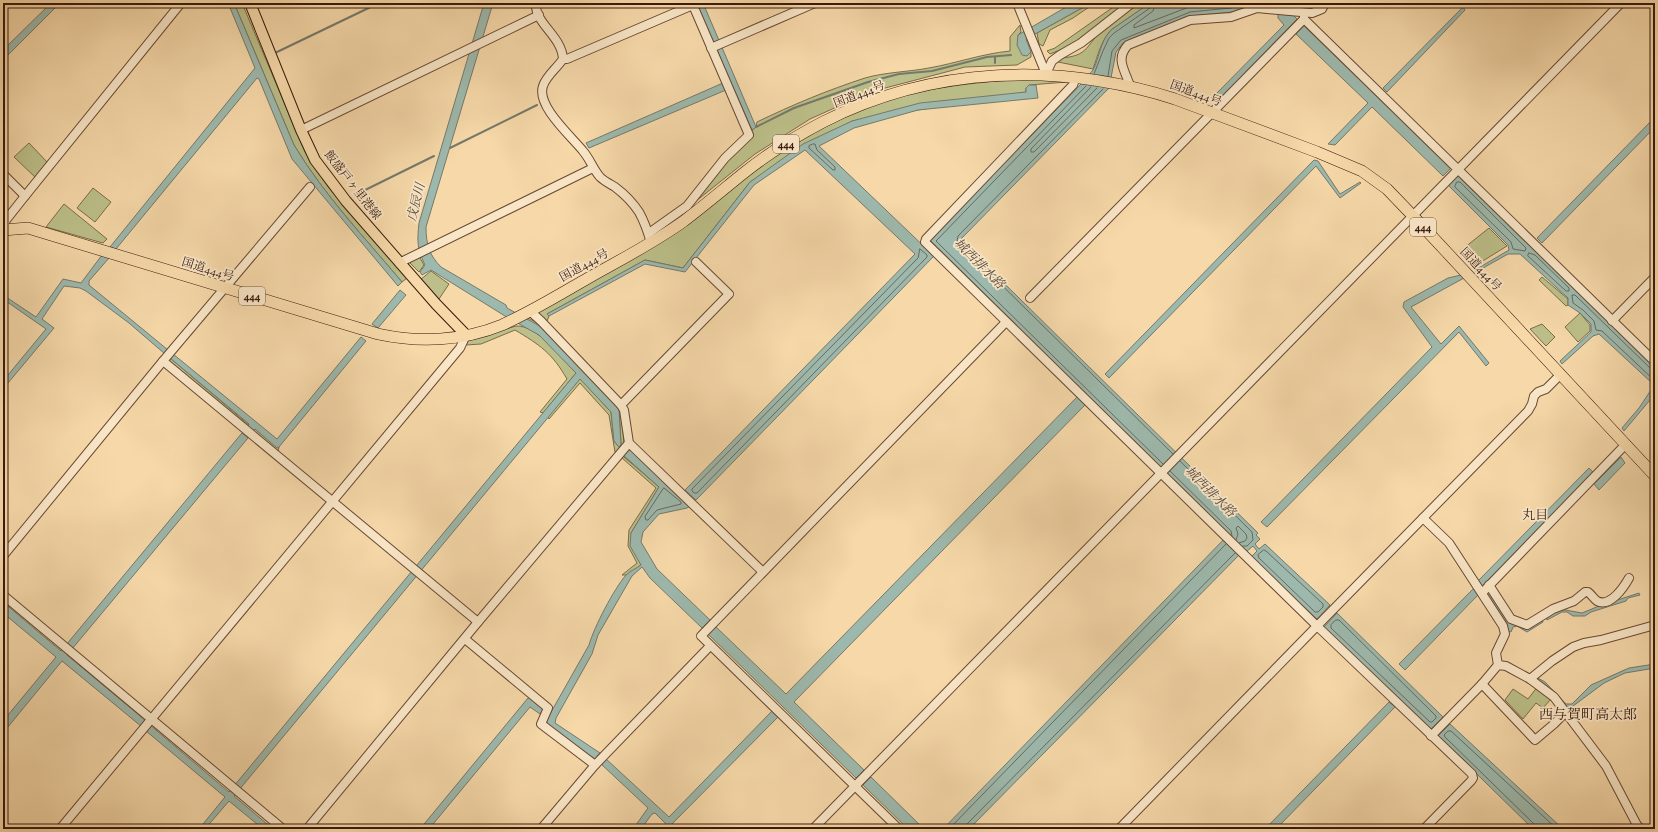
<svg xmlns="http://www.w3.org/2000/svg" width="1658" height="832" font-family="'Sorts Mill Goudy','Noto Serif JP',serif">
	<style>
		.green { fill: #bcbf89; stroke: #7b6c4a }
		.water { fill: #9db9ad; stroke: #75796c }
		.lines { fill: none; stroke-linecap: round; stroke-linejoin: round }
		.shore { stroke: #6c695c; stroke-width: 1 }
		.stream { stroke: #75796c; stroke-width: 2 }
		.minor-casing { stroke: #694932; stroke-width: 10 }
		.major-casing { stroke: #3a190b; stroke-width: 12 }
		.highway-casing { stroke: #3a190b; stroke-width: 12 }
		.minor { stroke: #f9e6c7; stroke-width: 8 }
		.major { stroke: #f6d8a9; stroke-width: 10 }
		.highway { stroke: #f6d8a9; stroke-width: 11 }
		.labels { text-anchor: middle; stroke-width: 3.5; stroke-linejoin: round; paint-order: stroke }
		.shield { fill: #f9e6c7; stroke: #735643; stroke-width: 1 }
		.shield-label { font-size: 11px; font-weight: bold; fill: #3a190b }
		.street-label { font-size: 12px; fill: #3a190b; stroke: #f9e6c7 }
		.water-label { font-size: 13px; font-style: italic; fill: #58493c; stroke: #f9e6c7 }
		.neighbourhood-label { font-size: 13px; fill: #3a190b; stroke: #f9e6c7 }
		.quarter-label { font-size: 14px; fill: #3a190b; stroke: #f9e6c7 }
	</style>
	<rect width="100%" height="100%" fill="#f6d8a9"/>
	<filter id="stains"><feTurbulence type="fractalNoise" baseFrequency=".005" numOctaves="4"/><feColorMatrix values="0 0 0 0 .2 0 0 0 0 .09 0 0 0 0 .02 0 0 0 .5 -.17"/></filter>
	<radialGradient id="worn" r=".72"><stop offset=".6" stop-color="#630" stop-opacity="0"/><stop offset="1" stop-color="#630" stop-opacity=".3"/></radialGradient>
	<g class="green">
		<path d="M234 3H242L305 152 328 187 407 278 402 282C365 238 324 195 294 145Z"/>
		<polygon points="1091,3 1095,3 1073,18 1050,30 1043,46 1039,44 1037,33"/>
		<polygon points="1119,3 1127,3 1077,43 1050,54 1047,51 1055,48"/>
		<path d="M1139 3H1150L1111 30C1101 41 1098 55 1093 69L1058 62 1061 58C1089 56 1086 45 1103 29 1114 19 1127 12 1139 3Z"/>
		<path d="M1020 25 1021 32 1018 35 1027 56 1031 52V57L1017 65 965 67 870 92 810 119 755 154 691 205 726 162 752 136V130L756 127 757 122C792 105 828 90 865 78 886 72 908 72 929 68 957 63 981 54 1010 51V37Z"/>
		<path d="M1027 79 1067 82 1029 85 1026 88V92L852 121 750 182 683 268 645 260 547 314 549 316 547 321 536 312 753 172C806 135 863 102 928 90 961 84 994 81 1027 79Z"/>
		<polygon points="29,143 48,163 36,178 14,157"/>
		<polygon points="93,188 111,202 95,222 77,208"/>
		<polygon points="64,204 107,239 103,243 46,227"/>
		<polygon points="1489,228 1507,246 1473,267 1459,252"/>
		<polygon points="419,256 424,265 419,272 408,261"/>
		<polygon points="431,271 449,284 439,299 420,280"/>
		<polygon points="1542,277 1568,299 1568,305 1566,306 1539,280"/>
		<polygon points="1580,313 1590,325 1590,331 1578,342 1565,327"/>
		<polygon points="528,318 545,327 621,408 624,444 617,452 615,452 609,415 580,383 549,419 548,417 580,378 611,412 614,441 619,447 621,445 619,408 526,320"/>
		<polygon points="1542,324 1555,337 1546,346 1530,329"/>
		<path d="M516 326C537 325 562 358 576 373L543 413 540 412 567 379C552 353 540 345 515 330L481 344 466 345 468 341Z"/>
		<polygon points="170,358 249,425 247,428 168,361"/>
		<polygon points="255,429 277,447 279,447 278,452 252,432"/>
		<polygon points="629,446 691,505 623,456 659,487 631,533 641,565 627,575 622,575 637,563 628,546 629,530 656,488 622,458"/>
		<polygon points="1538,686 1552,698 1543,708 1536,703 1523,719 1505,700 1513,689 1528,699"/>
	</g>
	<g class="water">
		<polygon points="51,3 60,3 3,60 3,50"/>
		<path d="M228 3H234L294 145C324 195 365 238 402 282L398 286 292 159 259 79 257 78 116 249 110 247 255 68Z"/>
		<path d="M484 3H493L426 227C426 244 429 255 441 267L506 305 507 308 545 329 619 409 621 445 619 447 614 441 611 412 580 379 234 796 273 829H263L229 801 205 829H199L225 797 146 731 150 725 229 792 576 373 539 335 505 316 431 270 422 275 420 272 425 265C417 248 417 242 419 223Z"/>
		<polygon points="696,3 703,3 756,127 752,130"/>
		<polygon points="1073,3 1091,3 1026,39 1031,52 1027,56 1022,55 1017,45 1018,35"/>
		<path d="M1150 3H1319L1316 6 1309 9 1263 3 1255 4 1232 12 1191 16 1123 43 1116 52 1109 88 960 240 1258 533 1256 535 1260 539 1255 544 1259 549 1265 544 1330 605 1317 619 1251 557 1257 551 1253 546 1246 552 1244 550 969 829H943L1229 534 930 240 1083 82C1086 78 1090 74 1093 70 1100 56 1099 44 1111 30Z"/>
		<polygon points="1463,7 1465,10 1387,92 1383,88"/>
		<polygon points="1278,13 1293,15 1297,19 1219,100 1212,98 1284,25 1278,18"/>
		<polygon points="1304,26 1451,168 1443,176 1372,107 1335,145 1328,144 1368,103 1296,34"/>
		<polygon points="723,83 726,90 589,148 586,143"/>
		<polygon points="1029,85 1036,85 1038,98 918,110 854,128 819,146 934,256 696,500 685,490 915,254 805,150 754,185 685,272 645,264 549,316 547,314 645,260 683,268 750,182 803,144 852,121 920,103 1026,92 1026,88"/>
		<polygon points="1655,117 1655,127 1542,243 1537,238"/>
		<polygon points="1314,160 1318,161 1340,194 1360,182 1361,183 1340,198 1316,166 1109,378 1105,374"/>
		<polygon points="1459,175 1655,368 1655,394 1624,431 1622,428 1639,408 1653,387 1653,384 1599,334 1593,336 1562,364 1560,361 1591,332 1591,324 1580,313 1568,305 1568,298 1520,254 1508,254 1476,272 1475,270 1509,250 1508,245 1448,185"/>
		<polygon points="102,255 109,258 89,281 89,285 168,350 165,354 129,323 86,291 80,288 64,286 42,319 54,328 3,389 3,381 46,329 3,299 3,295 36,317 63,279 81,283"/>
		<polygon points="1461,275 1464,278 1411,307 1441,344 1459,326 1489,363 1486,366 1459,332 1267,527 1261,522 1432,347 1403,307 1404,302 1448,278"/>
		<polygon points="400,290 406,295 378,328 372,324"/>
		<polygon points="361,337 366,341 279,447 277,448 255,429 252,432 247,428 249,424 170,358 173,354 277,439"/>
		<polygon points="1077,397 1085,405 794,702 864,770 856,778 708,634 715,626 786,694"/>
		<polygon points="242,433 248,438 67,655 146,721 142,727 62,661 3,733 3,721 56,657 3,613 3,602 61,651"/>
		<path d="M627 450 633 451 690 506 687 508 659 514 643 532 641 542 657 569 710 620 702 628 650 578 642 567 632 576 598 635 592 654 556 718 555 723 600 753 595 759 549 726 546 721 589 645C594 627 614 589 626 575 631 570 636 569 641 565L630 546 631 533 659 487 623 455Z"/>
		<polygon points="1621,457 1625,463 1599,490 1594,484"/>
		<polygon points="1589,468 1594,473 1481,587 1478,581"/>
		<polygon points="1474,588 1478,595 1405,670 1399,664"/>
		<polygon points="1489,591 1518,623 1527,629 1542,619 1543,622 1527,632 1517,626 1513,627 1511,632 1508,631 1507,624 1486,594"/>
		<polygon points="1639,593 1640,595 1628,598 1626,601 1591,612 1585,616 1573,616 1567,612 1562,612 1547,620 1546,616 1560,609 1582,613 1599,606"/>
		<polygon points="1337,613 1443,717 1431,729 1324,627"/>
		<polygon points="1655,664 1655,668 1625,673 1604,683 1569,709 1565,708 1535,679 1536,677 1545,682 1566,704 1572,704 1591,685 1629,668"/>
		<polygon points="528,698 531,698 544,708 540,714 530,707 429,829 420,829"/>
		<polygon points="1389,702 1395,707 1276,829 1265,829"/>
		<polygon points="772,711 778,717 669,827 655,813 652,814 641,829 633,829 648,808 600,763 605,758 669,817"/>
		<polygon points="1450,724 1563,829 1533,829 1438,736"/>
		<polygon points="871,777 924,829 908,829 863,785"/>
	</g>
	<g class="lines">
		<g class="shore">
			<polyline points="1156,3 1153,11 1134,25 1134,28 1189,7 1231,3"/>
			<polyline points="1094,74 1103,51 1109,38 1114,33 1150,8 1151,3"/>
			<polyline points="1108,76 1112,51 1121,40 1190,12 1231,8 1246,3"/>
			<polyline points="1086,86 936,241 1163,464"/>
			<polyline points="1091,87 1031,149 1031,152 1034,152 1097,88"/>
			<polyline points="1103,89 958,236 957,241 1173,454"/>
			<polygon points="813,144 815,144 817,150 835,167 835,170 833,170 809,148 809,146"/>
			<polygon points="1457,182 1460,182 1526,248 1525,251 1513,249 1511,242 1455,187"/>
			<polygon points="920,249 927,255 927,257 697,493 694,493 692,491 692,489 918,258"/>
			<polygon points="1529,253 1535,255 1569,288 1569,291 1566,291 1528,256"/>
			<polyline points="1655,370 1649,367 1575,295 1572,295 1573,303 1583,310 1594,321 1596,330 1602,331 1655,381"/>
			<polyline points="1180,461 1252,532 1253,540 1247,546 1243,546"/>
			<polyline points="1170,471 1231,531 1232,536"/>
			<polygon points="664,488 681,502 681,504 657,510 648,520 646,520 645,517"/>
			<polyline points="1236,540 1238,534 1236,528 1238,526 1246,534 1247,538 1245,541 1239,543"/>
			<polygon points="1264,550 1266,551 1323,604 1323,607 1318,612 1315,612 1259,558 1258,555"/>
			<polygon points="1336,620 1339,620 1436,716 1436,718 1432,722 1430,722 1331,628 1331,625"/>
			<polyline points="949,829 1226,544"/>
			<polyline points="966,829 967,824 1235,553"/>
			<polyline points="1536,829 1534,824 1445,737 1444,735 1448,731 1451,731 1557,829"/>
		</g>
		<g class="stream">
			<polyline points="277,52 379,3"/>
			<polyline points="995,57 995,63"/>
			<polyline points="756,127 794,108 868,82 899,74 932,71 987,57 1011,55"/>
			<polyline points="450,148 537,105"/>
			<polyline points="355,195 434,156"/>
		</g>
		<defs>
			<g id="minor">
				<path d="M536 3C534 23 562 36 563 59 557 68 546 76 543 86 536 106 572 137 583 151 590 159 593 169 600 177 604 181 610 184 615 187 623 193 633 203 639 212 644 221 648 232 651 243"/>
				<polyline points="1017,3 1046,74"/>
				<polyline points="1304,13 1304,19 1655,362"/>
				<polyline points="711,48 815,3"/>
				<polyline points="563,59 567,59 693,5"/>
				<polyline points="1046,74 1052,61 1060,55 1081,43 1132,3"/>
				<polyline points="1076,77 1073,85 926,239 925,242 1317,626 1119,829"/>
				<path d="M1130 86C1125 70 1115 59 1128 45L1190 20 1231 17 1257 8 1312 13 1322 9 1325 3"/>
				<polyline points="301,130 539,15"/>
				<polyline points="3,174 25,196"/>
				<polyline points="310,187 163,361 478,622"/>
				<polyline points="3,229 6,220 25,196 181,3"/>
				<polyline points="649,233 687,206 725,158 749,135 692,3"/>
				<polyline points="399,263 593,168"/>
				<polyline points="1030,298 1304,19"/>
				<polyline points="530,311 541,321 621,405 624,410 629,443 763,572"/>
				<polyline points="1612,321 1655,277"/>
				<polyline points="621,405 729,294 696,262"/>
				<polyline points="1423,518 1449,543 1503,626 1505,634 1496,653 1498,665"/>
				<polyline points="3,556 163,361"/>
				<path d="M1489 585 1511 619 1527 625 1553 609 1574 601 1585 592H1588C1591 594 1594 599 1597 601 1610 608 1624 587 1629 578"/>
				<polyline points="1482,593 1626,444"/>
				<polyline points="3,595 283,829"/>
				<polyline points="465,639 548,708 541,724 595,765"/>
				<polyline points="1530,679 1552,661 1573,647 1584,643 1601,640 1655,625"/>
				<polyline points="1482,684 1535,740 1554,724 1565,713"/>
				<polyline points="1431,736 1482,684 1498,665 1506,666 1530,679 1554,697 1606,766 1637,825 1641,829"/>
				<polyline points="60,829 460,348 466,335"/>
				<polyline points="307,829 478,622 629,443"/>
				<polyline points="541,829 595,765 710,646"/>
				<polyline points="813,829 1621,3"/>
				<polyline points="899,829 701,636 1006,322"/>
				<polyline points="1424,829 1471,781 1473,778 1472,774 1317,626 1528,411 1532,404 1534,396 1538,392 1546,389 1561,374"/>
			</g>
			<polyline id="major" points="250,3 301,130 315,160 346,201 436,304 466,335"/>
			<path id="highway" d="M3 230 28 228 378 334C419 343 463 341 502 325 533 311 562 293 590 277 622 259 655 242 684 221 705 205 725 188 745 172 769 153 796 136 823 122 933 66 1058 62 1175 99L1317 152 1362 171 1387 189 1413 216 1655 476"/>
		</defs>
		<use href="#minor" class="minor-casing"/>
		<use href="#major" class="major-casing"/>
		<use href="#highway" class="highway-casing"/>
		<use href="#minor" class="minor"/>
		<use href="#major" class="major"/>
		<use href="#highway" class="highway"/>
	</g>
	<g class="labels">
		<g class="shield">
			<rect x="773" y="135" width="26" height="18" rx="3"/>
			<rect x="1410" y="218" width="26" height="18" rx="3"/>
			<rect x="239" y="287" width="26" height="18" rx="3"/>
		</g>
		<g class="shield-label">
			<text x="786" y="148">444</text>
			<text x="1423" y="231">444</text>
			<text x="252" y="300">444</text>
		</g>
		<g class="street-label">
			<text transform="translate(1196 93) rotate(20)" y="4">国道444号</text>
			<text transform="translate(859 94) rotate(-21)" y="4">国道444号</text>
			<text transform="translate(353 185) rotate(52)" y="4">飯盛戸ヶ里港線</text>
			<text transform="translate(584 265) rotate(-29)" y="4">国道444号</text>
			<text transform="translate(208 269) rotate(17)" y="4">国道444号</text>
			<text transform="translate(1481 269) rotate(47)" y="4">国道444号</text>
		</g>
		<g class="water-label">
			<text transform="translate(415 202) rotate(-76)" y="5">戊辰川</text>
			<text transform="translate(980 263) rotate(45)" y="5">城西排水路</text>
			<text transform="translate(1211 491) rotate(45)" y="5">城西排水路</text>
		</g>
		<g class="neighbourhood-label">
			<text x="1535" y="519">丸目</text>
		</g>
		<g class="quarter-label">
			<text x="1588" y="719">西与賀町高太郎</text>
		</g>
	</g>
	<rect width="1658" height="832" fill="none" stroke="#f6d8a9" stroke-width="16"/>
	<rect x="4" y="4" width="1650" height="824" fill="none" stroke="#3a190b" stroke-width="2"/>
	<rect x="8" y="8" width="1642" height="816" fill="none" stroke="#3a190b"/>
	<rect width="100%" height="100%" filter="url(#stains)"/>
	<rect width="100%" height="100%" fill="url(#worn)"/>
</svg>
